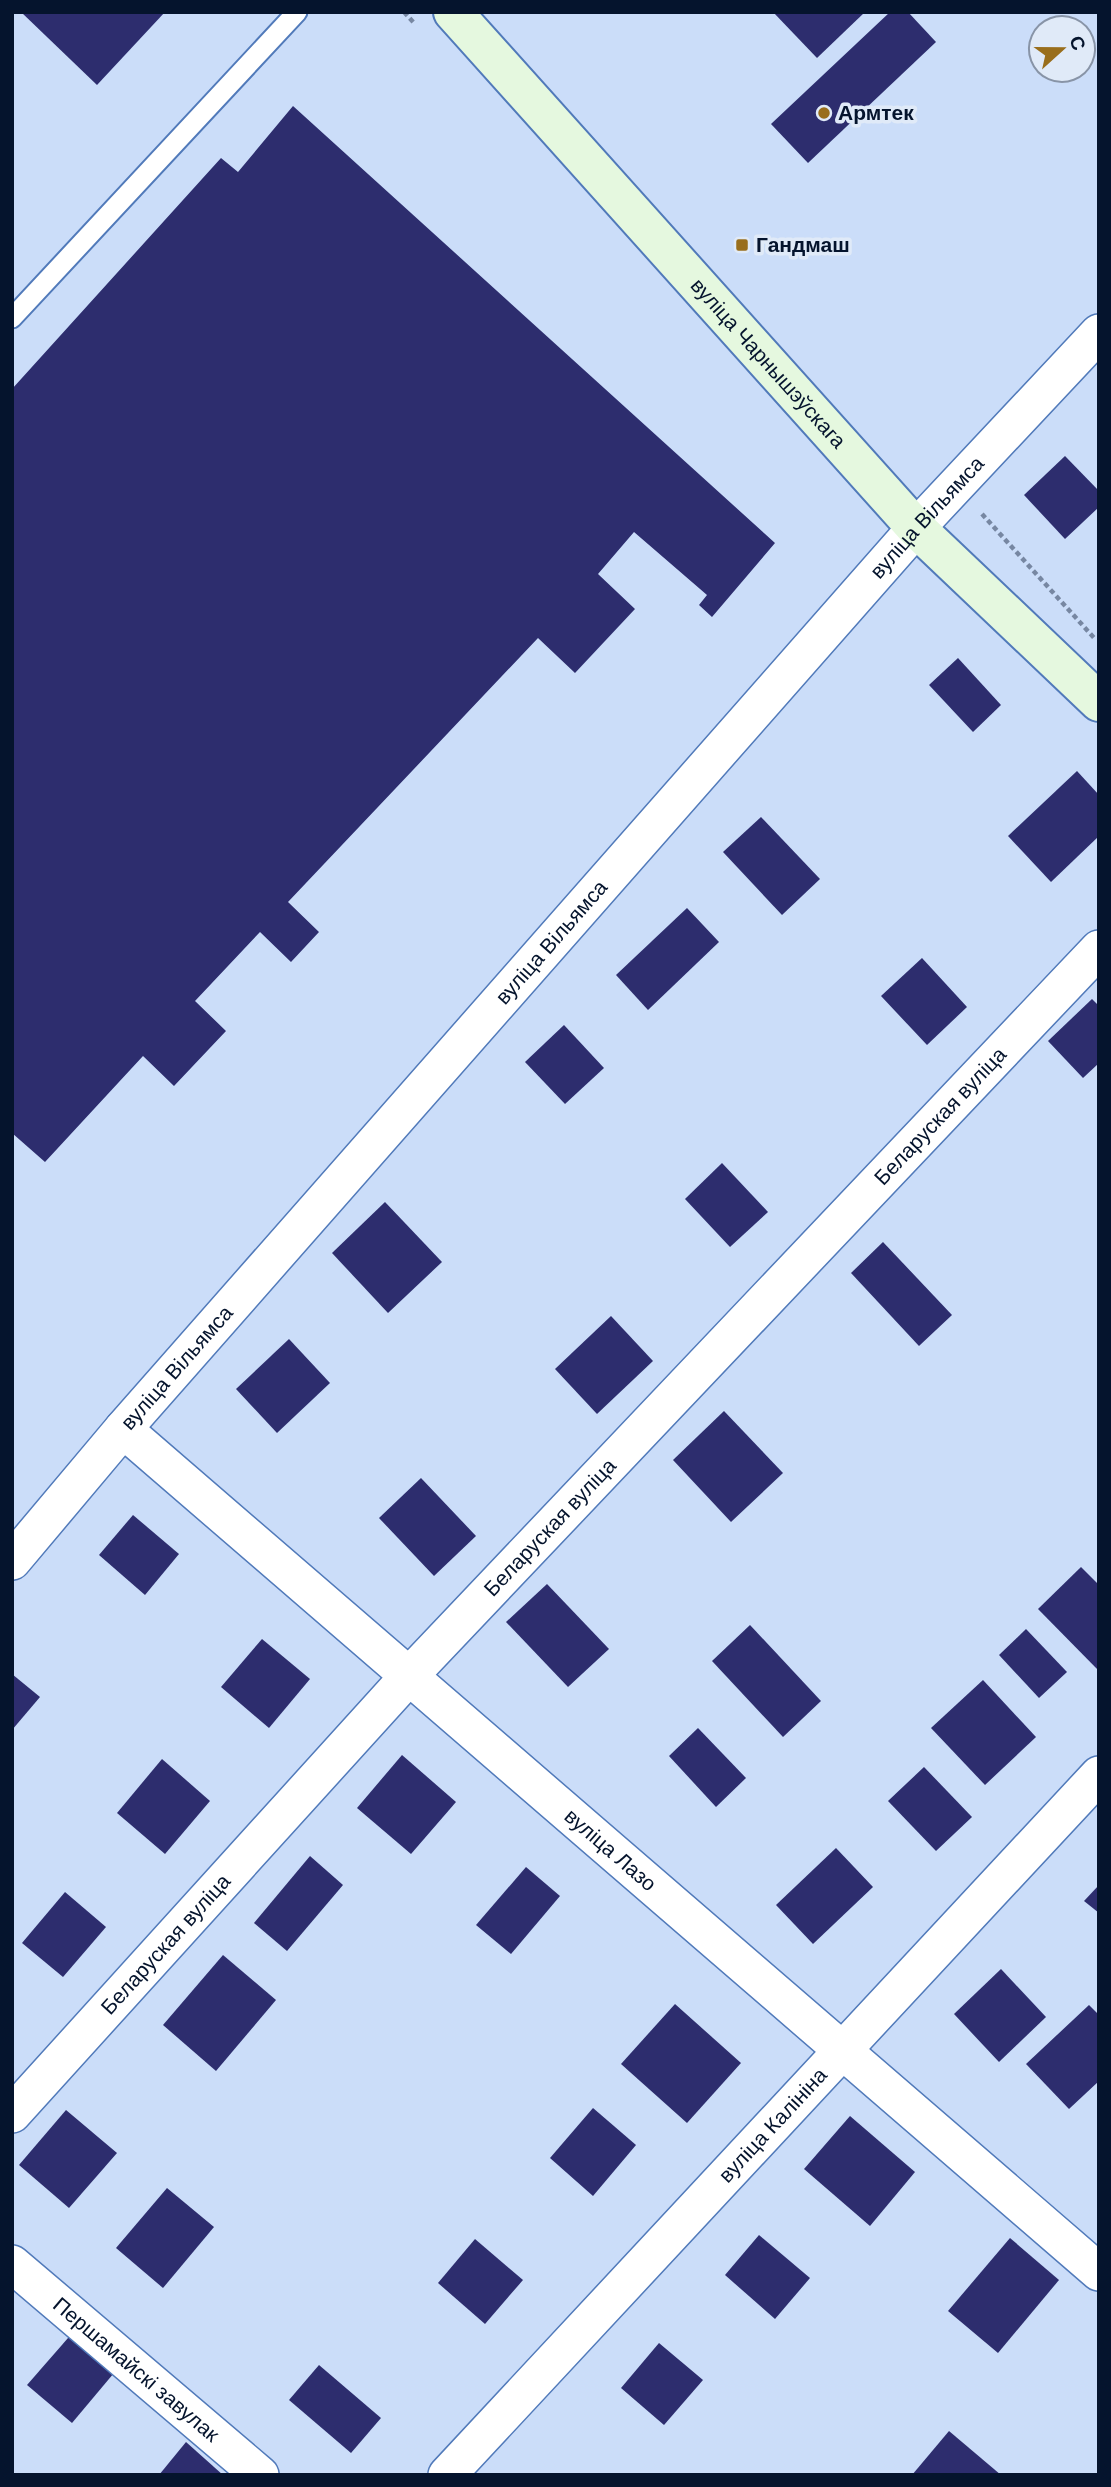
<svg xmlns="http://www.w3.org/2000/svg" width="1111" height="2487" font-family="'DM Sans',sans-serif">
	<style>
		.building { fill: #2d2d6e }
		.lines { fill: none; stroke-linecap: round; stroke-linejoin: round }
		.lane-casing { stroke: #517aba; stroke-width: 23 }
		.street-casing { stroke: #517aba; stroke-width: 40 }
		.secondary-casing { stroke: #517aba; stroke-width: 42 }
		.path { stroke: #7787a2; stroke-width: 4.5; stroke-dasharray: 5 3.5; stroke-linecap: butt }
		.lane { stroke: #fff; stroke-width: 19 }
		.street { stroke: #fff; stroke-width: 37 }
		.secondary { stroke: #e5f8df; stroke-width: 38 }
		.poi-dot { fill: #996e1c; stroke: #e0eaf8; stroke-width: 2.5 }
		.labels { text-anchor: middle; stroke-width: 7; stroke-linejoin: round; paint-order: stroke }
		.poi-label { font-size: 21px; font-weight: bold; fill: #05142d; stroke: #e0eaf8; text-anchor: start }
		.street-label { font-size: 21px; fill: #05142d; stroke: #e0eaf8 }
	</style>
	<rect width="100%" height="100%" fill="#cbddf9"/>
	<g class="building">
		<polygon points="21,12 165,12 97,85"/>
		<polygon points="773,12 865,12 817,58"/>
		<polygon points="890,12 908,12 936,42 808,163 771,124"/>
		<polygon points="293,106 775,543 712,617 699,605 707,595 634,532 598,574 635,609 575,673 538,638 288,902 319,932 291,962 260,932 195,1001 226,1031 174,1086 143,1056 45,1162 12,1133 12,389 221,158 238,172"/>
		<polygon points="1065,456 1099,491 1099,507 1065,539 1024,495"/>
		<polygon points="958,658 1001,705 973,732 929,685"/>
		<polygon points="1077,771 1099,795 1099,836 1051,882 1008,836"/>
		<polygon points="761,817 820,879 782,915 723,852"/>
		<polygon points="687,908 719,942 648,1010 616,975"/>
		<polygon points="922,958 967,1007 927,1045 881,996"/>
		<polygon points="1092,999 1099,1006 1099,1063 1083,1078 1048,1041"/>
		<polygon points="564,1025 604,1068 565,1104 525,1062"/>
		<polygon points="722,1163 768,1212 730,1247 685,1199"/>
		<polygon points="385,1202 442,1262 388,1313 332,1253"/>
		<polygon points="883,1242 952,1315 919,1346 851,1273"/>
		<polygon points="611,1316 653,1361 597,1414 555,1369"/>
		<polygon points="289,1339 330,1383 277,1433 236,1389"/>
		<polygon points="724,1411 783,1473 731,1522 673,1460"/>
		<polygon points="421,1478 476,1536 434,1576 379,1518"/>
		<polygon points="133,1515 179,1554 145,1595 99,1555"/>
		<polygon points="1081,1567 1099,1585 1099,1671 1038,1609"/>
		<polygon points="547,1584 609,1649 568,1687 506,1622"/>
		<polygon points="750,1625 821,1701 783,1737 712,1661"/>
		<polygon points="1026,1629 1067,1672 1039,1698 999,1655"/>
		<polygon points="262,1639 310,1679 269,1728 221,1687"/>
		<polygon points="12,1674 40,1697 12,1730"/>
		<polygon points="983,1680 1036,1737 985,1785 931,1728"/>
		<polygon points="698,1728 746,1778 716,1807 669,1756"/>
		<polygon points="402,1755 456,1802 411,1854 357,1808"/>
		<polygon points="162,1759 210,1801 165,1854 117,1813"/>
		<polygon points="924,1767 972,1817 936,1851 888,1801"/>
		<polygon points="836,1848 873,1887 813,1944 776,1905"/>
		<polygon points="310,1856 343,1885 287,1951 254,1923"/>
		<polygon points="526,1867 560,1896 511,1954 476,1925"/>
		<polygon points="1099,1885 1099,1913 1084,1901"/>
		<polygon points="65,1892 106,1927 63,1977 22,1943"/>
		<polygon points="223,1955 276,2000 216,2071 163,2025"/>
		<polygon points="1001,1969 1046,2017 999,2062 954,2014"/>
		<polygon points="675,2004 741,2063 687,2123 621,2064"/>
		<polygon points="1089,2005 1099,2015 1099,2081 1069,2109 1026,2064"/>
		<polygon points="593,2108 636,2145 593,2196 550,2158"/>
		<polygon points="66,2110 117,2153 69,2208 19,2165"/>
		<polygon points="850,2116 915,2172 870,2226 804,2169"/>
		<polygon points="167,2188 214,2227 163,2288 116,2248"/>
		<polygon points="759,2235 810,2278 775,2319 725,2275"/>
		<polygon points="1010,2238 1059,2280 998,2353 948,2311"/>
		<polygon points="475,2239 523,2280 485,2324 438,2283"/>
		<polygon points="75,2330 119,2367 72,2423 27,2385"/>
		<polygon points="659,2343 703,2380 664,2425 621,2388"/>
		<polygon points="319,2365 381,2418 351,2453 289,2400"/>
		<polygon points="949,2431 1001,2475 912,2475"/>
		<polygon points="186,2442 223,2475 159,2475"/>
	</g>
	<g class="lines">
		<defs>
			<polyline id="lane" points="12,318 297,12"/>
			<g id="street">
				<path id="s1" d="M123 1429 1099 2272"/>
				<path id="s2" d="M12 1561 123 1429 916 528 1099 333"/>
				<path id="s3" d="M12 2114 410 1675 1099 949"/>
				<path id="s4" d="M12 2264 260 2475"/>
				<path id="s5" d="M447 2475 1099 1775"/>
			</g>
			<g id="secondary">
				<path id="s6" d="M453 12 916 528 1099 702"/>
			</g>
		</defs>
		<use href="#lane" class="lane-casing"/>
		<use href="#street" class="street-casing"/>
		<use href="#secondary" class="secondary-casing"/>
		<g class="path">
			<polyline points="404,12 415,24"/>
			<polyline points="982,514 1096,640"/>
		</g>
		<use href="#lane" class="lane"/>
		<use href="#street" class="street"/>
		<use href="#secondary" class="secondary"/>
	</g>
	<g class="poi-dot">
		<circle cx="824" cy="113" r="7"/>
		<rect x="735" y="238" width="14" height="14" rx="3.5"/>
	</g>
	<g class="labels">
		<g class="poi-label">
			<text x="838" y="120">Армтек</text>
			<text x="756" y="252">Гандмаш</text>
		</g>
		<g class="street-label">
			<text dy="7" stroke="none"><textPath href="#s6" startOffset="472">вуліца Чарнышэўскага</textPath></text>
			<text dy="7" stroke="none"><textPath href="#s2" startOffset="1388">вуліца Вільямса</textPath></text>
			<text dy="7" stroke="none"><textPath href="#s2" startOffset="821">вуліца Вільямса</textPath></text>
			<text dy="7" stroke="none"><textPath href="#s3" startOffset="1363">Беларуская вуліца</textPath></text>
			<text dy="7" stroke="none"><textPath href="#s2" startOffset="254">вуліца Вільямса</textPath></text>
			<text dy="7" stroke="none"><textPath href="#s3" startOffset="796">Беларуская вуліца</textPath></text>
			<text dy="7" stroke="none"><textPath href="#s1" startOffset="644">вуліца Лазо</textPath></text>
			<text dy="7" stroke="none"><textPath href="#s3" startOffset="229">Беларуская вуліца</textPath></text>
			<text dy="7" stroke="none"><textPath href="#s5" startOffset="478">вуліца Калініна</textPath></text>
			<text dy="7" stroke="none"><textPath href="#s4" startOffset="163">Першамайскі завулак</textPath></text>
		</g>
	</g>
	<rect width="1111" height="2487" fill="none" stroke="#05142d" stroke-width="28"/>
	<g transform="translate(1062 49) rotate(69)"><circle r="33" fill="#e0eaf8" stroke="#8894a7" stroke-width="2"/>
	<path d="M0-5L12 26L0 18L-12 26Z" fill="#996e1c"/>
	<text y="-10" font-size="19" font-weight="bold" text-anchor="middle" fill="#05142d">С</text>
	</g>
</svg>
